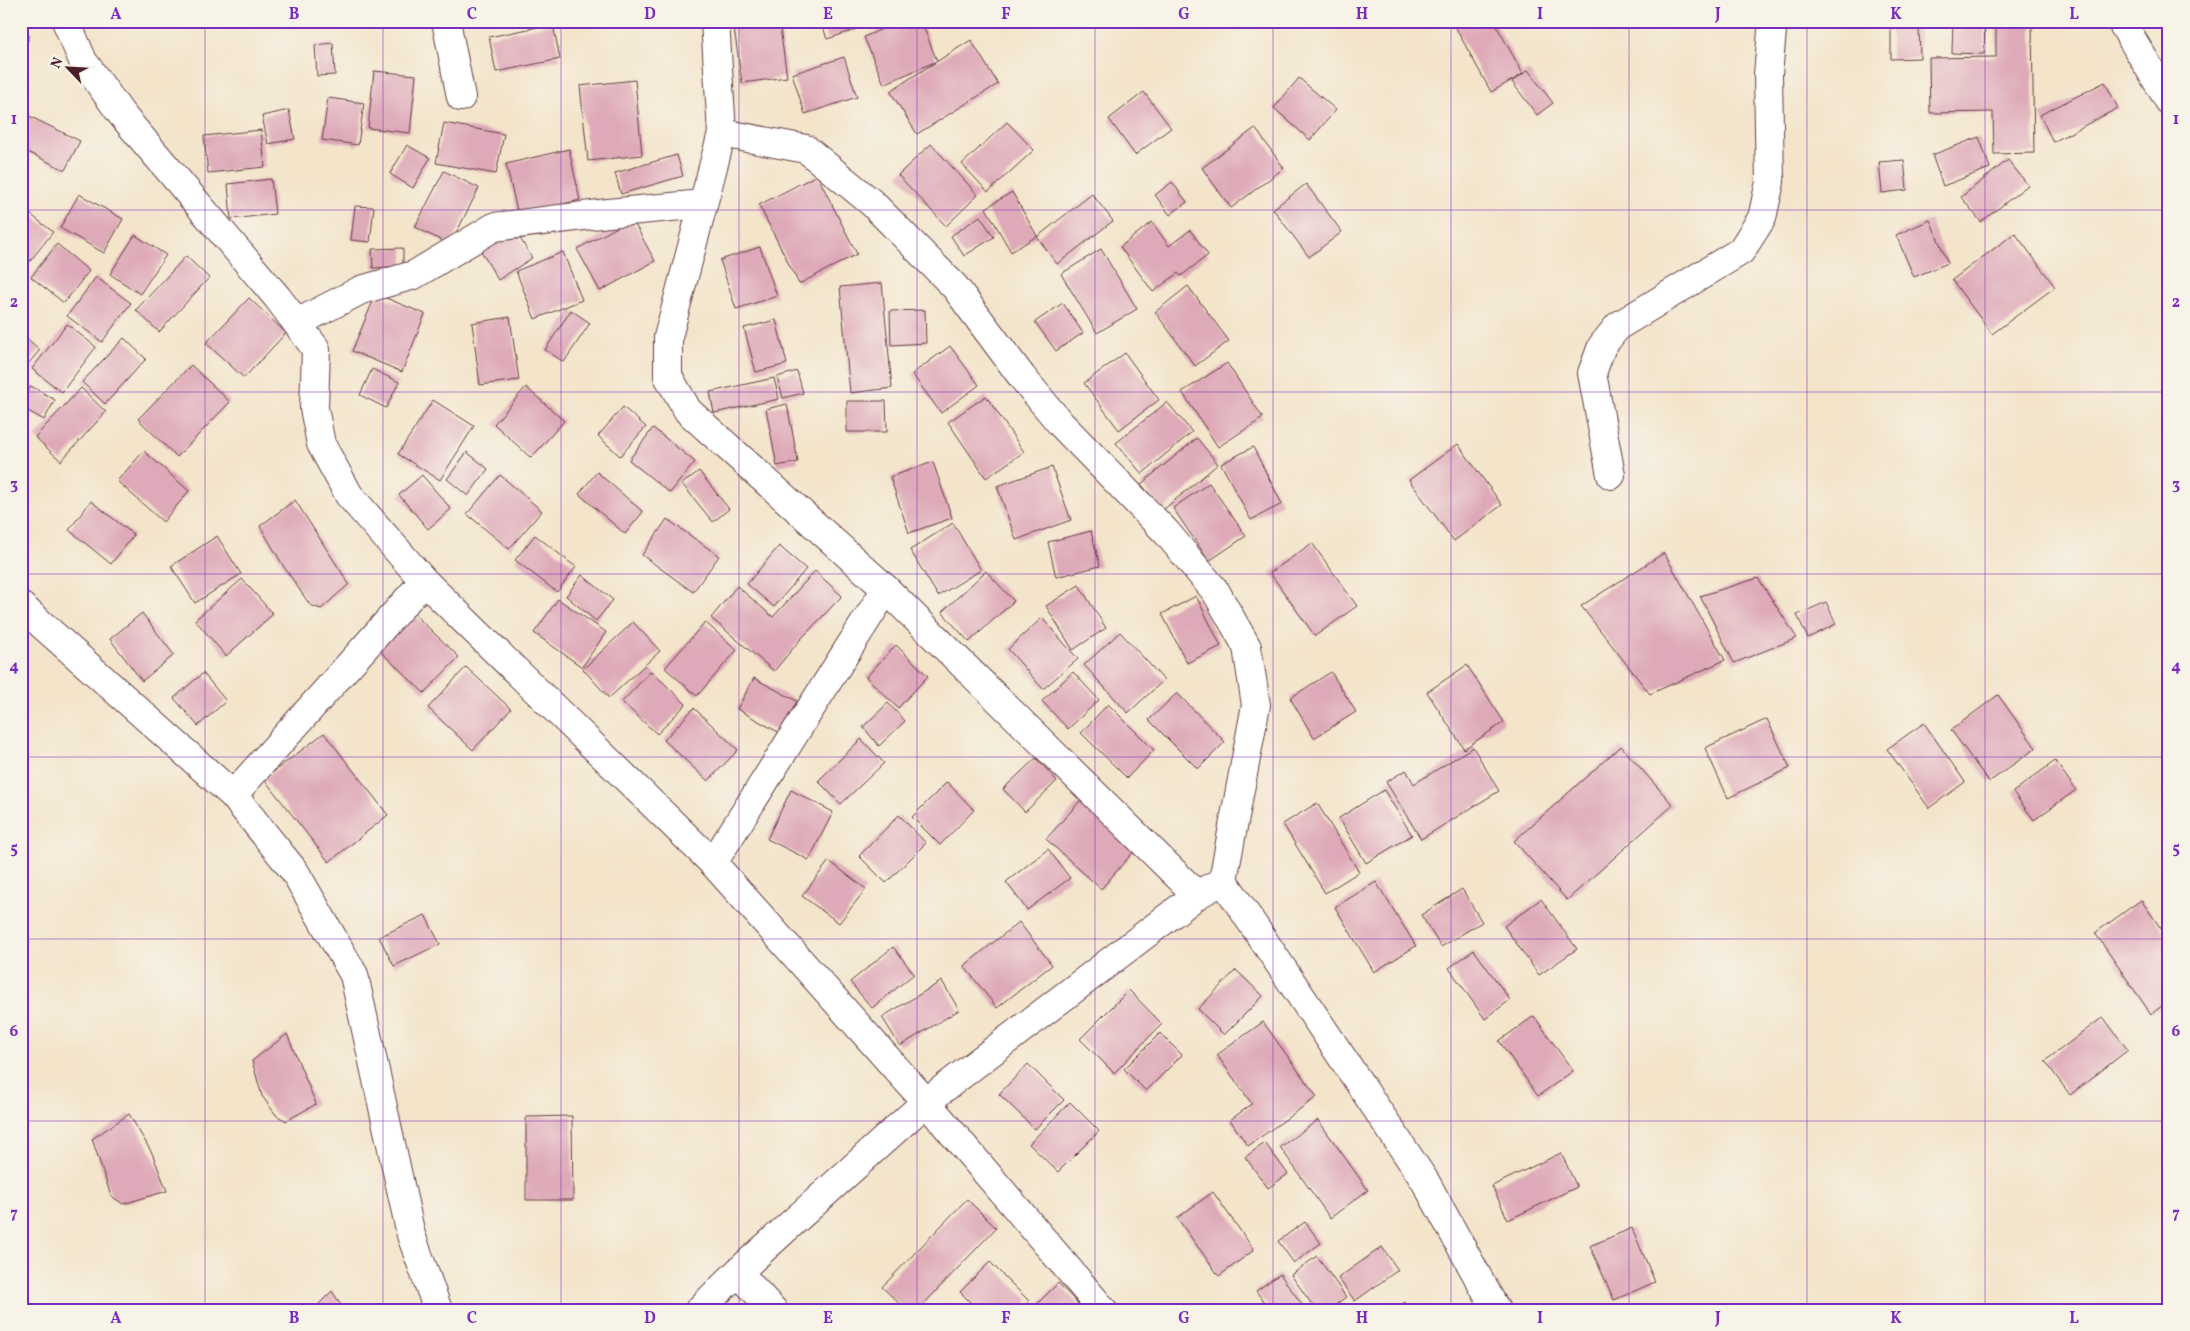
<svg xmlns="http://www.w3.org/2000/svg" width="2190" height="1331" font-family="Vollkorn,serif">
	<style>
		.building { fill: #dea9b8 }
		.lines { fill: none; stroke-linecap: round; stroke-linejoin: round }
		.minor-casing { stroke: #633d43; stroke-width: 30 }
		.minor { stroke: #fff; stroke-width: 28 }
		.grid { fill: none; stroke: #7b2cbf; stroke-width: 1; stroke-opacity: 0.55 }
		.neatline { fill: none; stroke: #7b2cbf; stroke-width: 2 }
		.grid-label { font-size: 16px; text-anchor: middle; font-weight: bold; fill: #7b2cbf }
	</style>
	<rect width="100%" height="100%" fill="#f7f3e8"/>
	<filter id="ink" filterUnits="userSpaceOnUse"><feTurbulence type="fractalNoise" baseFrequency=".02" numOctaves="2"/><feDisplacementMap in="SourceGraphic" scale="10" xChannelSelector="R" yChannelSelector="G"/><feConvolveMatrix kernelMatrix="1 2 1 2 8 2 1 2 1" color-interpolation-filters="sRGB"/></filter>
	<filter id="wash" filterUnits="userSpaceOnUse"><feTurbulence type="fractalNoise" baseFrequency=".0096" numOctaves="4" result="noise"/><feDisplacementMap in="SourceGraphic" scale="20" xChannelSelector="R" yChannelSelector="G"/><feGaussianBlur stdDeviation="1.12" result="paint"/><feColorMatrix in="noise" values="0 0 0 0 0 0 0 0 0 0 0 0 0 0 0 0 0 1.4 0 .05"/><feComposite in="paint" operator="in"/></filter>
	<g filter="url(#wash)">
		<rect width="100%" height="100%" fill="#f3e4ca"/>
		<g id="blocks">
			<g class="building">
				<polygon points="733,21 779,21 787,77 742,83"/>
				<polygon points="821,21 852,21 855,30 827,39"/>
				<polygon points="900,21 921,21 937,61 884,84 864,37"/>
				<polygon points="1452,21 1494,21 1523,74 1491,92"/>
				<polygon points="1953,21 1985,21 1984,54 1952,53"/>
				<polygon points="553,24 560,59 496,72 489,37"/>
				<polygon points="2032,25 2034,153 1994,154 1993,112 1930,113 1929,58 1996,57 1996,26"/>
				<polygon points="1919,27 1920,58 1891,59 1891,28"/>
				<polygon points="21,32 30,36 21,53"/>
				<polygon points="971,40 998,84 917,134 890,91"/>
				<polygon points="333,43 335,75 317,76 315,45"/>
				<polygon points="844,57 857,97 805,114 792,74"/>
				<polygon points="1528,70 1553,103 1537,115 1512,82"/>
				<polygon points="374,71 416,75 410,133 368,128"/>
				<polygon points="1299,78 1336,110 1310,140 1274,108"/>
				<polygon points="635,80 642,155 588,161 580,86"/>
				<polygon points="2105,82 2118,108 2053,142 2040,115"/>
				<polygon points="1144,92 1171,128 1135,155 1109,119"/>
				<polygon points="328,98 364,103 358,145 322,140"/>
				<polygon points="289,110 295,139 268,144 262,116"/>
				<polygon points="27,115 80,141 65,170 21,149 21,127"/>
				<polygon points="1007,122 1034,150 988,192 962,164"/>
				<polygon points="444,123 504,134 496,174 436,163"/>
				<polygon points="1255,128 1284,168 1231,208 1202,168"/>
				<polygon points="261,130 265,167 208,173 204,136"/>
				<polygon points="1979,137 1990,168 1943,186 1932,155"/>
				<polygon points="931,144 978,195 946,226 898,175"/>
				<polygon points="407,145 430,158 413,188 390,174"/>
				<polygon points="569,149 580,200 518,215 506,164"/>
				<polygon points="677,155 683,176 621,194 615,173"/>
				<polygon points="1904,160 1907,190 1882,193 1879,162"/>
				<polygon points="2008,160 2028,185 1981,222 1961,197"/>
				<polygon points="444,171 479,188 450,245 415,227"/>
				<polygon points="817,175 857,254 799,284 759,205"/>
				<polygon points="271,179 275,214 231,219 228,184"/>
				<polygon points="1172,182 1187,202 1170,215 1155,195"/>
				<polygon points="1306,184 1342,232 1309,257 1273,209"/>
				<polygon points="1012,192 1037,236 1011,252 986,208"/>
				<polygon points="79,194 123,219 104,253 60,228"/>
				<polygon points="1092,194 1113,221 1057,264 1037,237"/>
				<polygon points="355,206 374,207 370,242 351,240"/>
				<polygon points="21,207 53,232 23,270 21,269"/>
				<polygon points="980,216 994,237 964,256 951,236"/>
				<polygon points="632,219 655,261 600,291 577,249"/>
				<polygon points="1930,220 1948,263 1914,277 1896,235"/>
				<polygon points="1152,222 1169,246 1190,230 1208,255 1181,276 1178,273 1153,292 1120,247"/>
				<polygon points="515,230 532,258 498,280 481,251"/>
				<polygon points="2015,233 2055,287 1992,334 1952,280"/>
				<polygon points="135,235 166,255 140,294 110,274"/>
				<polygon points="57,244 89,271 64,303 31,277"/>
				<polygon points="760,247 777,296 736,309 720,260"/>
				<polygon points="403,248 403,266 373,268 372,249"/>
				<polygon points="1101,249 1137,309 1097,333 1061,274"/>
				<polygon points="563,252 582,300 535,319 516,271"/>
				<polygon points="186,256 209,278 159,332 136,310"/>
				<polygon points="96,277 131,303 102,342 67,316"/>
				<polygon points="882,283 892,388 850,393 840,287"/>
				<polygon points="1188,286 1229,341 1195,366 1155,312"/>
				<polygon points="376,294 425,314 402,372 352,351"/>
				<polygon points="249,298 286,333 244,378 206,343"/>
				<polygon points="1063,303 1083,333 1056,351 1035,322"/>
				<polygon points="571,310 590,323 564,362 545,350"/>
				<polygon points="925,310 926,343 891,345 890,311"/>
				<polygon points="510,317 519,380 480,385 472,323"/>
				<polygon points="776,320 787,364 756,372 744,328"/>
				<polygon points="67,324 96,347 62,392 32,369"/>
				<polygon points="21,333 40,350 21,372"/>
				<polygon points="124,338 146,359 105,404 82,382"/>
				<polygon points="950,346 979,385 941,413 912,374"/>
				<polygon points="1125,353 1159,400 1119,430 1084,383"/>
				<polygon points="1227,363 1263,418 1218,447 1182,392"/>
				<polygon points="191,365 230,402 177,457 138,419"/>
				<polygon points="372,369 399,382 386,408 360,395"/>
				<polygon points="797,371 803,393 783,398 777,377"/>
				<polygon points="774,378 779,399 714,413 710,392"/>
				<polygon points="31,386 55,400 44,420 21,407 21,403"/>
				<polygon points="526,387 564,421 531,458 494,424"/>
				<polygon points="81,388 106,412 61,461 35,437"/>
				<polygon points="986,396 1024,452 986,478 948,422"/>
				<polygon points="433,400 474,426 440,480 398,454"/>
				<polygon points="847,401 886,401 887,432 847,432"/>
				<polygon points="1167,402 1192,432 1142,474 1116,443"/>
				<polygon points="787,404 798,462 777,466 766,409"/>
				<polygon points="623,407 646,427 620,456 598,436"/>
				<polygon points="653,428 695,462 670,493 629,460"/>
				<polygon points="1197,438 1218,464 1163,510 1141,484"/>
				<polygon points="1458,444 1502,505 1454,541 1409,480"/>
				<polygon points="1253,447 1282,504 1251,520 1221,464"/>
				<polygon points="144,451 189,491 163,522 117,481"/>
				<polygon points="467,452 488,469 468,496 447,479"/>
				<polygon points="933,462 952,518 909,533 890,477"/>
				<polygon points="1052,467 1071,520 1016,540 997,486"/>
				<polygon points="699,471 729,509 713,522 682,484"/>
				<polygon points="597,472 643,512 625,534 579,494"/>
				<polygon points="422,475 451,509 428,529 399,495"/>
				<polygon points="500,475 542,511 509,549 467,514"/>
				<polygon points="1209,483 1246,536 1209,561 1173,508"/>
				<polygon points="295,500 349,584 321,609 310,605 284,567 260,526"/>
				<polygon points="91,501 134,535 111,564 69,530"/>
				<polygon points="667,519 719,556 693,592 642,555"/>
				<polygon points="953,523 981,570 938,596 910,550"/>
				<polygon points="1091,531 1100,566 1056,577 1048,542"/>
				<polygon points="535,535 576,567 557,592 515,560"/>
				<polygon points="217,536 241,574 195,603 171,566"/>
				<polygon points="1312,543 1357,606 1315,636 1270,573"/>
				<polygon points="779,546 806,569 774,607 747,584"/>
				<polygon points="1664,553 1725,660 1650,694 1581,606"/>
				<polygon points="815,571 842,596 800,640 774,671 711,618 737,586 773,617"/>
				<polygon points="986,571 1014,601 969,642 942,612"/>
				<polygon points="582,575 613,600 596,621 566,596"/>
				<polygon points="1758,578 1797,638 1734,663 1700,596"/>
				<polygon points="242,579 273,614 226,656 195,620"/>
				<polygon points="1079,585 1106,628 1073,650 1046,606"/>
				<polygon points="1196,596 1221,646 1187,663 1162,614"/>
				<polygon points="558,599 606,632 582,667 534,633"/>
				<polygon points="1826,602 1836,624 1808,638 1797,615"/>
				<polygon points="412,612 459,657 424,693 377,648"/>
				<polygon points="142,613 174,655 142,681 110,639"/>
				<polygon points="1042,618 1078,659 1043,689 1008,649"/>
				<polygon points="633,622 660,651 609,698 583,669"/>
				<polygon points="705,622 737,650 697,696 665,668"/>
				<polygon points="1120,632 1164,680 1128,713 1084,665"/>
				<polygon points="896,645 928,676 898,708 866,677"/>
				<polygon points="1467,665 1504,722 1464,749 1427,692"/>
				<polygon points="466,667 511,709 473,750 428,708"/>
				<polygon points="651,671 686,704 657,734 622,702"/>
				<polygon points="1073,672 1099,700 1068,729 1042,701"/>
				<polygon points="1331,672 1356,712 1314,738 1290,698"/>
				<polygon points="203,673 226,701 198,726 174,698"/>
				<polygon points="754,678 797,701 780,733 737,709"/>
				<polygon points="1177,693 1225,742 1198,769 1149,720"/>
				<polygon points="1998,695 2036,748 1989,782 1951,730"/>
				<polygon points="888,703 905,721 879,746 863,727"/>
				<polygon points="1108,704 1154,750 1127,778 1081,733"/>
				<polygon points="694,708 738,750 708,781 664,740"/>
				<polygon points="1767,719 1790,768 1728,798 1705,748"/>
				<polygon points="1924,723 1965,782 1929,808 1887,749"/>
				<polygon points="324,733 388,815 329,862 264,779"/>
				<polygon points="861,739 884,763 841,804 818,781"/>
				<polygon points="1621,746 1673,805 1567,900 1514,841"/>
				<polygon points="1473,747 1499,791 1421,839 1386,782 1406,770 1414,784"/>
				<polygon points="1036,758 1057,781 1025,812 1003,789"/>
				<polygon points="2055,761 2076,790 2034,820 2013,792"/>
				<polygon points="947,782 974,810 940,845 912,817"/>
				<polygon points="791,790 833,812 809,860 767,839"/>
				<polygon points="1384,790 1412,835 1366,863 1339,818"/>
				<polygon points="1081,800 1135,850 1101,889 1046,839"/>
				<polygon points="1317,803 1359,872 1325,893 1283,824"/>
				<polygon points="899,815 926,843 886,883 859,856"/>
				<polygon points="1048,849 1070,878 1027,910 1006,882"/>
				<polygon points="829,861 866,889 839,923 802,896"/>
				<polygon points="1376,882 1416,946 1374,972 1335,907"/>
				<polygon points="1462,889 1482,922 1441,947 1421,915"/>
				<polygon points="1541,899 1577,949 1539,975 1504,926"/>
				<polygon points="2141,900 2169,940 2169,1001 2151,1014 2095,933"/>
				<polygon points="425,915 440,944 394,966 379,937"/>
				<polygon points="1019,922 1052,965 997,1008 964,966"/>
				<polygon points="893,947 914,974 872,1008 850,982"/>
				<polygon points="1474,950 1510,1000 1485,1019 1449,968"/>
				<polygon points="1236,970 1263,996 1224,1035 1198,1009"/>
				<polygon points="942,981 959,1010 900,1046 882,1017"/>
				<polygon points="1129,990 1162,1024 1114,1073 1080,1039"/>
				<polygon points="1534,1016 1573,1071 1538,1096 1499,1041"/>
				<polygon points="2103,1017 2128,1050 2070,1095 2045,1061"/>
				<polygon points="1263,1022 1317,1097 1248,1146 1230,1120 1252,1104 1217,1055"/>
				<polygon points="1160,1033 1182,1055 1146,1091 1124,1069"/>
				<polygon points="287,1034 316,1104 286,1121 276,1115 262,1096 252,1061"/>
				<polygon points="1028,1064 1064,1100 1035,1129 999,1094"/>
				<polygon points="1070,1102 1099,1131 1058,1172 1029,1144"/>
				<polygon points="129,1114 152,1153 167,1191 123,1204 111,1196 92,1139"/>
				<polygon points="572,1116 573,1200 526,1200 526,1117"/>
				<polygon points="1318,1120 1368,1190 1330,1218 1280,1147"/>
				<polygon points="1265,1143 1288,1174 1268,1188 1245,1157"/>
				<polygon points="1561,1153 1577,1187 1508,1220 1492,1186"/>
				<polygon points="1213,1192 1254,1250 1219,1276 1177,1218"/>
				<polygon points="967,1199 996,1228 918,1310 906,1310 882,1287"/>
				<polygon points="1305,1222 1321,1243 1294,1263 1278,1241"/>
				<polygon points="1632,1228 1655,1282 1614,1300 1590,1246"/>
				<polygon points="1382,1247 1398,1270 1355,1301 1338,1278"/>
				<polygon points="1317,1256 1346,1297 1328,1310 1316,1310 1291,1275"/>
				<polygon points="990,1262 1029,1301 1020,1310 978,1310 960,1292"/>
				<polygon points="1280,1274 1306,1310 1270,1310 1256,1291"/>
				<polygon points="1058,1283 1084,1310 1031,1310"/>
				<polygon points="332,1291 344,1310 313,1310"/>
				<polygon points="1405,1302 1411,1310 1394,1310"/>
			</g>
		</g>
	</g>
	<g filter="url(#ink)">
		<use href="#blocks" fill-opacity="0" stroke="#633d43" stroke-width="1"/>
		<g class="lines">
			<defs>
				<g id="minor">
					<polyline points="66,21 83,61 122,115 277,297 316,349 314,408 321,444 349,495 424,581 713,863 926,1102 1103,1310"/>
					<polyline points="446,21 461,97"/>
					<polyline points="715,21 722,133 806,149 872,203 955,287 1022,377 1061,424 1167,533 1216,592 1247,647 1256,705 1223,880 1425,1181 1496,1310"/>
					<polyline points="2121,21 2169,101"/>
					<polyline points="722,133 668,337 668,376 688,411 886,589 1197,895"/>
					<polyline points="297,323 361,290 414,275 494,227 608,213 703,204"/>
					<polyline points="1611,475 1592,373 1602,346 1618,326 1741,251 1762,218 1770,182 1768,74 1773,21"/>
					<polyline points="21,606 233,795 295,872 354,975 411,1235 438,1310"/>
					<polyline points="233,795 424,581"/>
					<polyline points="713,863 886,589"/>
					<polyline points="738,1272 773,1310"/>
					<polyline points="699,1310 738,1272 926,1102 1197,895 1213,886"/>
				</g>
			</defs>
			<use href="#minor" class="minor-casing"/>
			<use href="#minor" class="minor"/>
		</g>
	</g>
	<path class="grid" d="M205 21V1310M383 21V1310M561 21V1310M739 21V1310M917 21V1310M1095 21V1310M1273 21V1310M1451 21V1310M1629 21V1310M1807 21V1310M1985 21V1310M21 210H2169M21 392H2169M21 574H2169M21 757H2169M21 939H2169M21 1121H2169"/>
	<rect width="2190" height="1331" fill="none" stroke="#f7f3e8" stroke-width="55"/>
	<g transform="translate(68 68) rotate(295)" stroke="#f7f3e8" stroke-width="4" paint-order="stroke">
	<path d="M0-4L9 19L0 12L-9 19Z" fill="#4a1f2b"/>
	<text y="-8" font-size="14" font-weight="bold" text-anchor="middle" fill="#4a1f2b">N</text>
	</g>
	<rect x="28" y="28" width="2134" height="1276" class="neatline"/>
	<g class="grid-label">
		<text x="116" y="19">A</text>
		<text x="294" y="19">B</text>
		<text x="472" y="19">C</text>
		<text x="650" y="19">D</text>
		<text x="828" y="19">E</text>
		<text x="1006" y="19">F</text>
		<text x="1184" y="19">G</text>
		<text x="1362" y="19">H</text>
		<text x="1540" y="19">I</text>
		<text x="1718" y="19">J</text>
		<text x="1896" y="19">K</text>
		<text x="2074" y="19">L</text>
		<text x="14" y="124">1</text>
		<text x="2176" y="124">1</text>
		<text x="14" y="307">2</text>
		<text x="2176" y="307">2</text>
		<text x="14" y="489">3</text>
		<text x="2176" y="489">3</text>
		<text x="14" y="671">4</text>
		<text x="2176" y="671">4</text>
		<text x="14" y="853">5</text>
		<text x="2176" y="853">5</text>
		<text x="14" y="1036">6</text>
		<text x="2176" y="1036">6</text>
		<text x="14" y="1218">7</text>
		<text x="2176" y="1218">7</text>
		<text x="116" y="1323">A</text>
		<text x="294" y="1323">B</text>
		<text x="472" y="1323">C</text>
		<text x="650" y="1323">D</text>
		<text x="828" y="1323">E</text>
		<text x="1006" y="1323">F</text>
		<text x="1184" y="1323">G</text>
		<text x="1362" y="1323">H</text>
		<text x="1540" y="1323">I</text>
		<text x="1718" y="1323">J</text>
		<text x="1896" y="1323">K</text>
		<text x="2074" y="1323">L</text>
	</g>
</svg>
